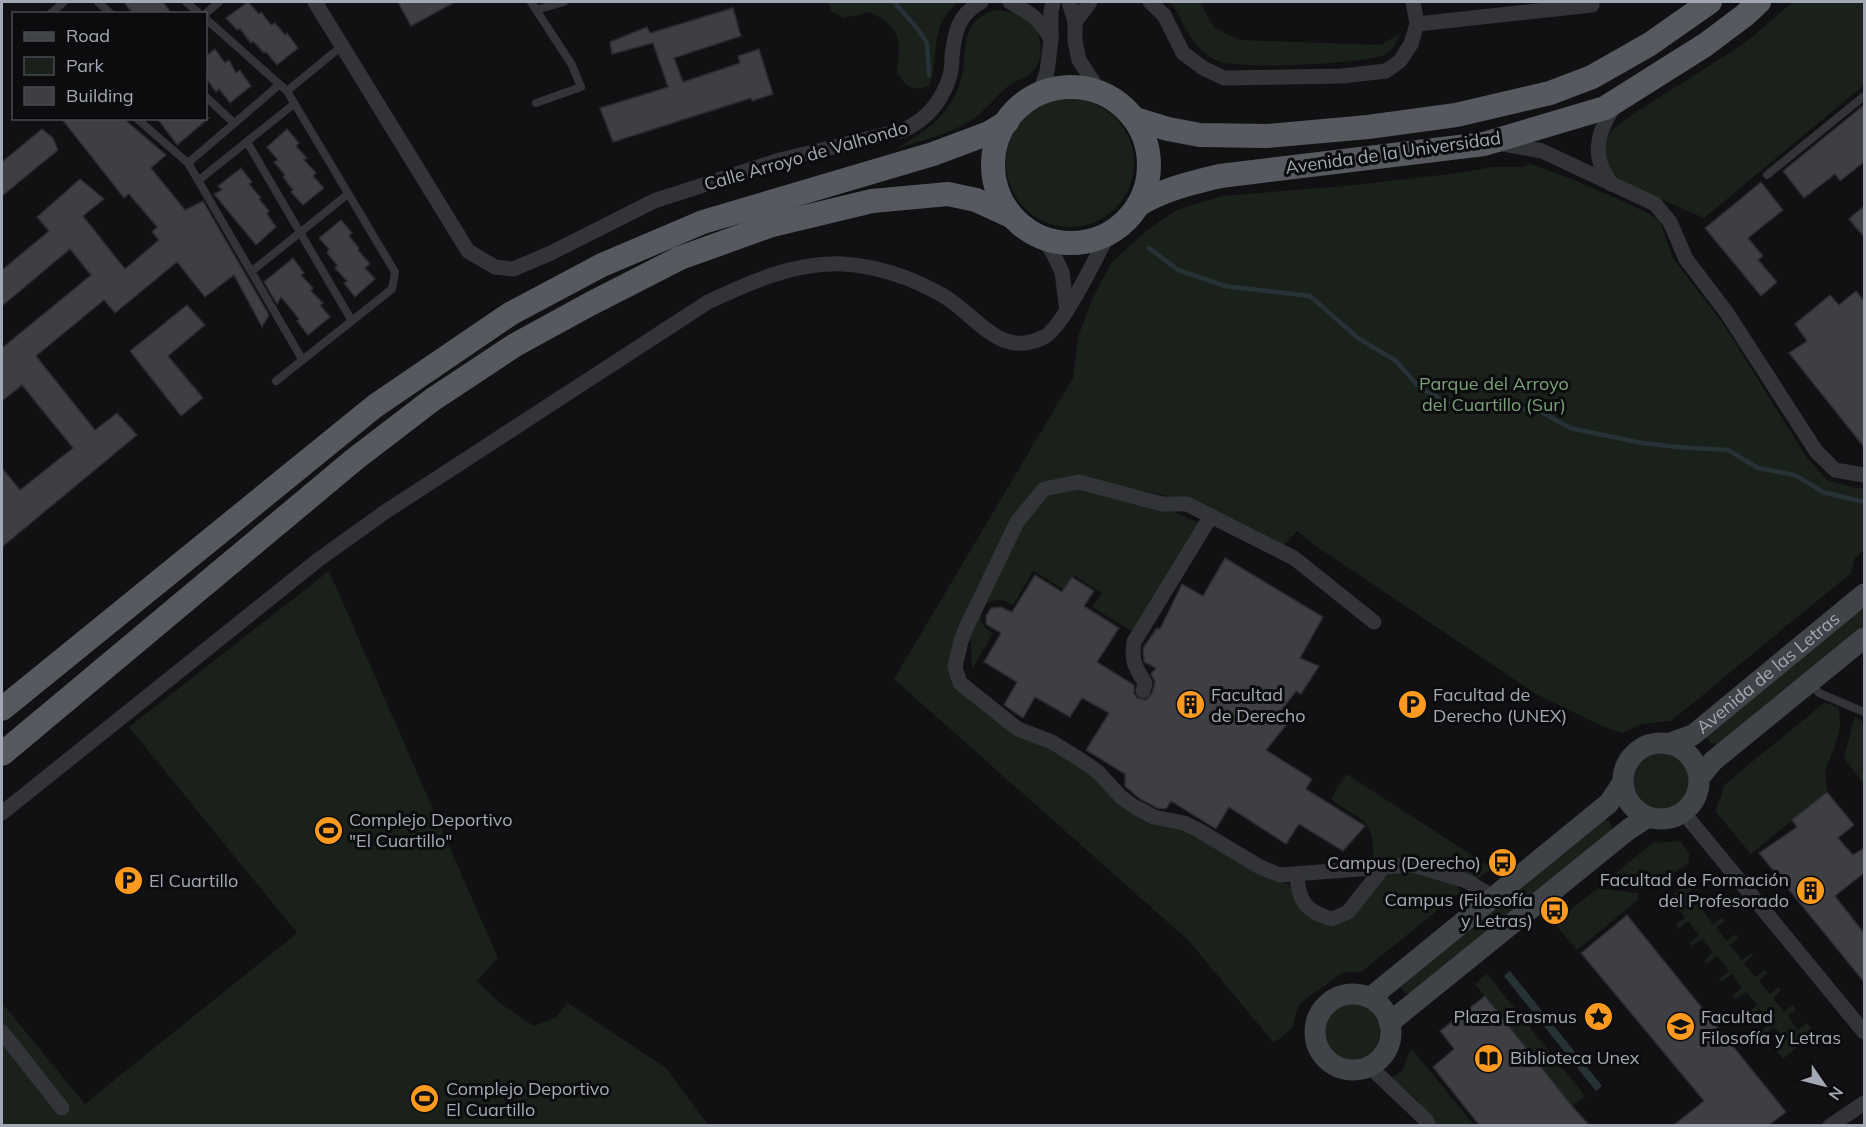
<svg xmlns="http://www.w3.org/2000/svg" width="1866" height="1127" font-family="Mulish,sans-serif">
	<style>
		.green { fill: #19211a }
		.water { fill: #273237 }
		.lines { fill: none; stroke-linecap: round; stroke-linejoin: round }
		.stream { stroke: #273237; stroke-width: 4.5 }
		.building { fill: #3d3f43; stroke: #2b2b2f; stroke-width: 1.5 }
		.service { stroke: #323438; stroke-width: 8 }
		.minor { stroke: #323438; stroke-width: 15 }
		.secondary { stroke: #404348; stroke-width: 21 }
		.trunk { stroke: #565a60; stroke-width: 24 }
		.labels { text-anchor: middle; stroke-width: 6; stroke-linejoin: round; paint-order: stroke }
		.street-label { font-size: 18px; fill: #a2a9b4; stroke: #0c0c0e }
		.park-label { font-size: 18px; fill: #79a177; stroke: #0c0c0e }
		.poi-label { font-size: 18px; fill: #a2a9b4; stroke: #0c0c0e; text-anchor: start }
	</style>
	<rect width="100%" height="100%" fill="#111113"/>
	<g class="green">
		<path d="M827 2H957C950 10 942 19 939 30 934 48 936 68 929 86 912 92 907 87 897 73 901 41 902 28 870 12L844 18 832 12Z"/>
		<path d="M1170 2H1201L1209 20 1215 28 1239 40 1381 45 1400 33C1397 42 1392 51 1384 55 1364 64 1238 70 1218 61 1189 49 1187 24 1170 2Z"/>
		<polygon points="1793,2 1864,2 1864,85 1704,218 1637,189 1618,178 1608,165 1605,150 1607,141 1611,131 1630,116 1745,43"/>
		<path d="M994 10C1009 10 1031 15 1037 31 1043 47 1043 66 1027 76 1020 80 1013 82 1007 87 995 97 986 110 973 119 951 134 922 140 896 149 918 136 938 123 952 101 956 93 960 84 962 75 966 58 962 35 975 22 980 16 987 13 994 10Z"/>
		<circle cx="1070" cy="163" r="64"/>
		<polygon points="1530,164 1572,179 1618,199 1650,214 1660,222 1673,258 1724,325 1807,458 1827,480 1856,488 1864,488 1864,550 1855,558 1851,573 1671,721 1641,724 1622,733 1602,726 1536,694 1316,546 1297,531 1282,547 1192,501 1079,478 1038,488 957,655 967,691 1158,819 1219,848 1287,884 1327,923 1390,874 1415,871 1456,884 1460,892 1361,972 1344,972 1304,1000 1298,1007 1292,1028 1274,1043 1189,941 894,679 1073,378 1078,337 1094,295 1112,262 1147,230 1177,210 1222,196 1345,186 1450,174 1493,167 1522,167"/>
		<path d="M1076 489C1119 498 1162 503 1200 524L1135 633 1092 607 1102 593 1075 576 1065 590 1033 571 1013 605 1000 599 986 603C978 617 979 625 993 633L972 669 970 631 1019 530 1040 502 1056 491Z"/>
		<polygon points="329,571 498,958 477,981 501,1004 534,1026 555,1018 568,1003 666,1068 708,1125 2,1125 2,1003 85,1104 297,933 129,727"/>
		<polygon points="1864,605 1864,628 1720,744 1711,743 1707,738 1708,731"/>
		<polygon points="1825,702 1839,708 1840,725 1837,740 1825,771 1827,792 1751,854 1715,811 1721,797 1723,786"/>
		<polygon points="1855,716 1864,723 1864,784 1844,758"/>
		<circle cx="1662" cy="781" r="29"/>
		<path d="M1346 774 1492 868 1476 880 1374 862C1372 838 1375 826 1352 813 1345 808 1337 805 1331 799Z"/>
		<polygon points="1600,819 1608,821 1612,826 1611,833 1414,994 1405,993 1401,988 1402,982"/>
		<polygon points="1680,841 1689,853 1689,862 1665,880 1652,887 1636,887 1607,882 1607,880 1653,843"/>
		<polygon points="1692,878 1697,884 1688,893 1699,906 1708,899 1711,902 1702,910 1713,924 1723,917 1725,920 1716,928 1727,941 1736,934 1739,938 1730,945 1742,960 1751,953 1753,955 1744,963 1755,977 1765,970 1767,973 1759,981 1770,994 1779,987 1781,990 1773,998 1784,1012 1793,1005 1796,1009 1788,1016 1798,1030 1807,1023 1815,1033 1783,1059 1775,1049 1785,1040 1774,1027 1764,1035 1761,1031 1771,1023 1759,1009 1749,1017 1747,1013 1757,1005 1746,992 1735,999 1732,995 1742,988 1732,974 1721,982 1719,979 1729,971 1717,956 1707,964 1704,961 1713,952 1702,939 1692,946 1690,943 1699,935 1688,921 1678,929 1675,925 1685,918 1674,903 1664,911 1660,906"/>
		<polygon points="1598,888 1636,893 1638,895 1639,899 1577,950 1554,923"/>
		<polygon points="1487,974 1585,1096 1572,1106 1475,984"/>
		<circle cx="1352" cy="1032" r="28"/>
		<polygon points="1411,1048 1474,1125 1436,1125 1417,1099 1390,1078 1402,1071"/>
	</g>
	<polygon class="water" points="1510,971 1602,1086 1596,1091 1504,976"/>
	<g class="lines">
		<g class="stream">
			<polyline points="894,2 916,27 927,43 929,75"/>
			<polyline points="1149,248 1178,270 1225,286 1310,296 1358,338 1396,361 1419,387 1461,410 1510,407 1540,411 1570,428 1642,443 1677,447 1728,450 1758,468 1795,475 1823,492 1864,502"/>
		</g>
	</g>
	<g class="building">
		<polygon points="124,2 163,2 172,14 133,14"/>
		<polygon points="248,2 259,14 261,12 271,25 275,23 285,35 287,33 298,48 277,65 266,52 264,53 253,41 251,43 240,29 237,30 226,18"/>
		<polygon points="398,2 455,2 411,26"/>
		<polygon points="733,8 741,36 674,58 683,82 740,63 738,56 759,49 773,94 752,101 751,98 613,142 600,108 668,87 653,43 612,54 610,42 647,27 650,33"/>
		<polygon points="215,49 225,63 229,60 236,73 240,70 251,86 230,103 219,89 216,92 206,78 206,56"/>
		<polygon points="1864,105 1864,162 1840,181 1835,174 1804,198 1783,171"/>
		<polygon points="61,118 123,118 166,155 151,168 185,210 203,201 269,315 262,327 234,275 205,297 177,262 115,313 104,300 36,356 95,430 117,413 137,435 2,547 2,468 20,490 73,448 22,385 2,401 2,348 91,275 70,249 2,306 2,270 49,231 37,217 80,179 104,199 83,216 125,269 159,240 152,232 157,227 129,194 124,198"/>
		<polygon points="157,118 209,118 177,145"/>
		<polygon points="42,129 53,138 58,150 2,196 2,162"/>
		<polygon points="287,129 299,143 296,146 307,158 304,160 316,173 313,176 324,188 303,205 291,192 293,190 283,177 285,175 274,162 278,160 267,147"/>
		<polygon points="241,168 252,182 249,184 261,198 259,199 269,211 267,214 276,227 256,245 214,194 222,190 218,186"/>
		<polygon points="1761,182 1783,210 1748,238 1763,256 1758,260 1777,282 1761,296 1705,228"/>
		<polygon points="1864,206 1864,237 1849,219"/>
		<polygon points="341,220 352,233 349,236 359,248 358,250 370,264 365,268 375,279 355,297 344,283 347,281 335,268 337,265 327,253 329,249 319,238"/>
		<polygon points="293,258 304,273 301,275 313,288 311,291 323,303 320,305 330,317 308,335 297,321 299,319 281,297 277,304 264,282"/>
		<polygon points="1856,291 1864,301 1864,447 1789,353 1807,341 1795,324 1830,295 1839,305"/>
		<polygon points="187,305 205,325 168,356 203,398 181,416 130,351"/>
		<polygon points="1225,558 1323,617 1300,658 1319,666 1301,694 1296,691 1282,710 1291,719 1266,750 1312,779 1306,789 1365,826 1343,851 1299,824 1286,844 1229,807 1216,829 1171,801 1166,809 1157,808 1140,799 1125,786 1125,774 1086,750 1109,713 1082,698 1070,717 1035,697 1023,718 1004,705 1017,682 984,662 1001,633 986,624 986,616 991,608 1001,607 1012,612 1035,575 1062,592 1072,577 1094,591 1084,606 1119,628 1097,662 1134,685 1134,693 1137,698 1146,700 1152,693 1155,682 1151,674 1156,668 1144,662 1143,648 1157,628 1160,629 1182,584 1203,596"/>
		<polygon points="1827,792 1854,825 1838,838 1853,855 1864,848 1864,873 1835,896 1864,933 1864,982 1759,853 1797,827 1792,820"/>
		<polygon points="1627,915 1786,1112 1769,1125 1674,1125 1704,1101 1581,953"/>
		<polygon points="1485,996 1572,1106 1589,1125 1479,1125 1433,1067 1454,1049 1440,1031"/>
	</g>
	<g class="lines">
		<g class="service">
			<polyline points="98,2 111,14"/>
			<polyline points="186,2 200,14"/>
			<polyline points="531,2 572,65 581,87 536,103"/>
			<polyline points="536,10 564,2"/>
			<polyline points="50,14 64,2"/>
			<polyline points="205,14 219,2"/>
			<polyline points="206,19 287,91 395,272 392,289 276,381"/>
			<polyline points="287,91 343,45"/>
			<polyline points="206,97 234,123"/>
			<polyline points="136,118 188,163 302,359"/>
			<polyline points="247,142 352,321"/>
			<polyline points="188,163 279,85"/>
			<polyline points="1767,175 1864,96"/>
			<polyline points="199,180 294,104"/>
			<polyline points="252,271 348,194"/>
			<polyline points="1811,684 1819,693 1864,712"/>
		</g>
		<g class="minor">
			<path d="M315 2 468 251 495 267 513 269 551 253 654 201 780 160 904 130C927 119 943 100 950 75 952 69 952 62 952 56 955 31 958 15 981 2"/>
			<path d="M1010 2C1030 13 1039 18 1051 39"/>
			<polyline points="1069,2 1075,22 1075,41 1079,60 1100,92"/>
			<polyline points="1150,2 1164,15 1183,53 1203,68 1224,78 1342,76 1386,71 1400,61 1411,44 1417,24 1413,2"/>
			<polyline points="1075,22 1090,2"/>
			<polyline points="1417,24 1592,5"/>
			<polyline points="1039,94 1047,72 1051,40 1051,11 1053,2"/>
			<polyline points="1498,143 1542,151 1655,204 1670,222 1686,259 1727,313 1816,451 1835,470 1864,475"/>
			<path d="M1611 184C1608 177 1602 170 1600 162 1594 141 1604 121 1616 104"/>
			<polyline points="1042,237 1053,253 1062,272 1067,311"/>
			<polyline points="1374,622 1294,558 1187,504 1162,504 1079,482 1044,489 1017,522 966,628 961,641 955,667 960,683 1018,729 1052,742 1084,762 1098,772 1121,797 1135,807 1154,817 1184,823 1200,831 1260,867 1280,875 1413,865 1467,881 1493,897"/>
			<path d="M1143 691 1145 683C1135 667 1131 661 1134 642L1211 516"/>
			<polyline points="1683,812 1864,1032"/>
			<path d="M2 813 318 560 385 512 708 302C751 282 794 262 843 264 877 266 912 278 942 295 976 314 999 360 1044 337 1063 328 1097 255 1109 233"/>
			<path d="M1297 874C1298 901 1306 912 1332 919L1348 912 1383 868"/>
			<polyline points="2,1032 62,1108"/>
			<polyline points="1369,1066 1426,1120 1429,1126"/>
			<polyline points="1830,1126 1864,1103"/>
		</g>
		<g class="secondary">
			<circle cx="1661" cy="781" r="38"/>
			<path id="s1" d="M1668 744 1693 735 1864 594"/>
			<polyline points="1699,778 1713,761 1864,638"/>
			<circle cx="1353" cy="1032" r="38"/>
			<polyline points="1370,998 1609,803 1623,782"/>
			<polyline points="1389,1023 1629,829 1648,817"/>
		</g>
		<g class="trunk">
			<circle cx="1071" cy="165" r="78"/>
			<polyline points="1135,119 1168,129 1200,135 1267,136 1368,127 1456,115 1550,93 1592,77 1650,44 1710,2"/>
			<path d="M1138 205C1164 189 1191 183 1220 176L1484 144 1605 108 1705 45 1745 15 1759 2"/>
			<polyline points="2,709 375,406 510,314 602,265 703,222 933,154 989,133 1007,122"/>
			<polyline points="2,754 355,459 432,400 515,345 590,304 680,258 772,225 872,201 948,194 976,200 1011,216"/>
		</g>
	</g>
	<defs>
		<symbol id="building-disc" viewBox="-11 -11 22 22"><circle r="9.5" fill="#fc9a20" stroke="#0c0c0e"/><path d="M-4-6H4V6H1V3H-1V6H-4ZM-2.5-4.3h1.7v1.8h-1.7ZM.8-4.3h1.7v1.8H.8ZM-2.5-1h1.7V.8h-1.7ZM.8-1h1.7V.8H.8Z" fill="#111"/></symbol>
		<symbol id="parking-disc" viewBox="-11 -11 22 22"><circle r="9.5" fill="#fc9a20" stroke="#0c0c0e"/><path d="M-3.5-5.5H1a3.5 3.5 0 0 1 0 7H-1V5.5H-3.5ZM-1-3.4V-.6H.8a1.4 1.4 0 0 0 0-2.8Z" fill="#111"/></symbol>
		<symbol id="stadium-disc" viewBox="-11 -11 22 22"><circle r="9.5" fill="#fc9a20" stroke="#0c0c0e"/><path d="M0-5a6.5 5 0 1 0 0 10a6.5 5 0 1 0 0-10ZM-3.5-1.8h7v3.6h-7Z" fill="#111"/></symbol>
		<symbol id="bus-disc" viewBox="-11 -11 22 22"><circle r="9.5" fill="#fc9a20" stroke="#0c0c0e"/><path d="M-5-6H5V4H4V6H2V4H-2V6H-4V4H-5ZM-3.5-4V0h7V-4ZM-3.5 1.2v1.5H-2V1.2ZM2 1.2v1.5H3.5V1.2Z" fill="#111"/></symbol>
		<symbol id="sight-disc" viewBox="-11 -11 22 22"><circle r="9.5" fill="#fc9a20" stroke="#0c0c0e"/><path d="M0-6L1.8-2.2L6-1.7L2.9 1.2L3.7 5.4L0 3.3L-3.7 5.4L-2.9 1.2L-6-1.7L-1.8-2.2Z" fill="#111"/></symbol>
		<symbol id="university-disc" viewBox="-11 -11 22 22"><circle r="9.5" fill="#fc9a20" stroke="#0c0c0e"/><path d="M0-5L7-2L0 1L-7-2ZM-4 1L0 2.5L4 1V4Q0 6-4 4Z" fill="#111"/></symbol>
		<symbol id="library-disc" viewBox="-11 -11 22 22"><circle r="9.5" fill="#fc9a20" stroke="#0c0c0e"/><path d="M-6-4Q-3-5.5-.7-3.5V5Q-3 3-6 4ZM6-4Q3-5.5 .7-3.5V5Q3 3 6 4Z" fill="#111"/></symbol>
	</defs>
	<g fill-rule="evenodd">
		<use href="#building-disc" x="1174" y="688" width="33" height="33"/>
		<use href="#parking-disc" x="1396" y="688" width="33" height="33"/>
		<use href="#stadium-disc" x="312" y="814" width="33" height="33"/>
		<use href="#bus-disc" x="1486" y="846" width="33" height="33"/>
		<use href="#parking-disc" x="112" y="864" width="33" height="33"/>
		<use href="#building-disc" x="1794" y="874" width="33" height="33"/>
		<use href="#bus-disc" x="1538" y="894" width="33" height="33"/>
		<use href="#sight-disc" x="1582" y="1000" width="33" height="33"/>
		<use href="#university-disc" x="1664" y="1010" width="33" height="33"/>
		<use href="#library-disc" x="1472" y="1042" width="33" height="33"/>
		<use href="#stadium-disc" x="408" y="1082" width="33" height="33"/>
	</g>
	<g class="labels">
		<g class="street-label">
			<text transform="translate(1393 153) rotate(-8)" y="6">Avenida de la Universidad</text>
			<text transform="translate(806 156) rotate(-16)" y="6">Calle Arroyo de Valhondo</text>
			<text dy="6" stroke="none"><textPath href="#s1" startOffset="124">Avenida de las Letras</textPath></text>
		</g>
		<g class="park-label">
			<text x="1494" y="390">Parque del Arroyo<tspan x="1494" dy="21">del Cuartillo (Sur)</tspan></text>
		</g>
		<g class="poi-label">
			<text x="1211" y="701">Facultad<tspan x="1211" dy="21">de Derecho</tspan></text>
			<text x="1433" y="701">Facultad de<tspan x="1433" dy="21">Derecho (UNEX)</tspan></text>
			<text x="349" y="826">Complejo Deportivo<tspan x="349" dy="21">"El Cuartillo"</tspan></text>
			<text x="1481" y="869" text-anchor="end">Campus (Derecho)</text>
			<text x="1789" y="886" text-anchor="end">Facultad de Formación<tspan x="1789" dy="21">del Profesorado</tspan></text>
			<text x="149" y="887">El Cuartillo</text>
			<text x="1533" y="906" text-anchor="end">Campus (Filosofía<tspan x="1533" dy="21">y Letras)</tspan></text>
			<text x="1577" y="1023" text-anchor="end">Plaza Erasmus</text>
			<text x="1701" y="1023">Facultad<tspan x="1701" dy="21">Filosofía y Letras</tspan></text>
			<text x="1510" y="1064">Biblioteca Unex</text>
			<text x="446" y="1095">Complejo Deportivo<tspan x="446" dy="21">El Cuartillo</tspan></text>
		</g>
	</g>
	<rect width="1866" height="1127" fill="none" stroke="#a2a9b4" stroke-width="6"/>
	<rect x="12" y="12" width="195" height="108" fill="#0c0c0e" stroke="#484b50" stroke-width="1.5"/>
	<rect x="24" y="32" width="30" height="9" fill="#404348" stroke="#484b50" stroke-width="1.5"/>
	<text x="66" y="42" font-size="18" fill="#a2a9b4">Road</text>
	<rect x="24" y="57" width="30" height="18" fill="#19211a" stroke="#484b50" stroke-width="1.5"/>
	<text x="66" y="72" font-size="18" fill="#a2a9b4">Park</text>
	<rect x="24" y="87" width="30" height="18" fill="#3d3f43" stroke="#484b50" stroke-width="1.5"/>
	<text x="66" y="102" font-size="18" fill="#a2a9b4">Building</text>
	<g transform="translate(1824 1085) rotate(125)" stroke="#0c0c0e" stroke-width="4.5" paint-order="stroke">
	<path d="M0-4.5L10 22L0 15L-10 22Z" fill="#a2a9b4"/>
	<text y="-9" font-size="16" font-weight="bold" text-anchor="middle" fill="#a2a9b4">N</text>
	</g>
</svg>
